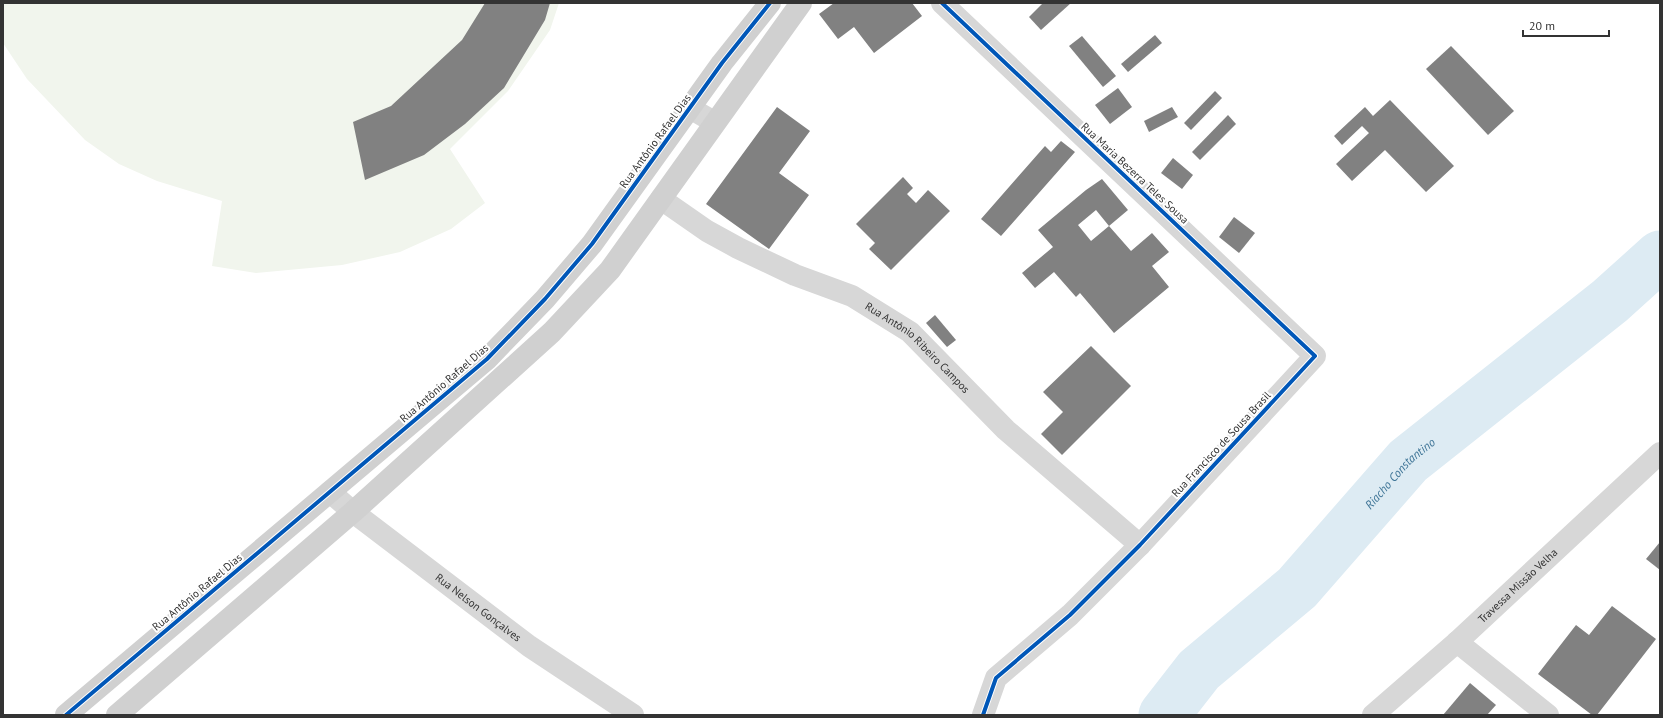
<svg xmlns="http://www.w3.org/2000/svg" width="1663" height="718" font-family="'PT Sans',sans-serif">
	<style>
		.green { fill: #f1f5ed }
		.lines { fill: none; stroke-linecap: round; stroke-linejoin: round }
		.river { stroke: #ddebf3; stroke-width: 51 }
		.building { fill: #818181 }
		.street { stroke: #d7d7d7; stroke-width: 22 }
		.secondary { stroke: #d0d0d0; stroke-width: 22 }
		.cycleway-casing { stroke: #fff; stroke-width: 6 }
		.cycleway { stroke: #0057b8; stroke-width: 4 }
		.labels { text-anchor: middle; stroke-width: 4; stroke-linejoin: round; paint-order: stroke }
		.street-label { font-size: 11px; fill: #333; stroke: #fff }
		.water-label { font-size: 12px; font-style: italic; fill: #3f7597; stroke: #fff }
	</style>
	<rect width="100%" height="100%" fill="#fff"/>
	<polygon class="green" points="3,3 559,3 550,30 508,91 450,149 485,203 451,229 400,252 342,265 256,273 212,266 222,201 157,181 119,164 85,140 27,79 3,43"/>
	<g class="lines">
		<path class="river" id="s1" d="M1164 715 1199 670 1297 588 1408 461 1610 301 1660 256"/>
	</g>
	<g class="building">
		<polygon points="485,3 550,3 545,20 504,88 465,124 424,155 365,180 353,122 391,106 462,40"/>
		<polygon points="834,3 912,3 922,16 874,53 854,27 838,39 819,14"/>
		<polygon points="1043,3 1071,3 1041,30 1029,17"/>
		<polygon points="1155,35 1162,43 1128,72 1121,64"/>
		<polygon points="1082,36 1116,76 1103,87 1069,46"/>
		<polygon points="1451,46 1514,111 1488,135 1426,69"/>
		<polygon points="1118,88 1132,107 1110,124 1095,105"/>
		<polygon points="1215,91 1222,98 1191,130 1184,123"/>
		<polygon points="1390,100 1454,166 1426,192 1385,150 1352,181 1336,164 1369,133 1362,126 1342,145 1334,136 1365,107 1373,116"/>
		<polygon points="777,107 810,131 779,173 809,195 769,249 706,204"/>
		<polygon points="1172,107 1178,117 1149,132 1144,121"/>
		<polygon points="1228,115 1236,124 1200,160 1192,152"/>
		<polygon points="1061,141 1075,152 1001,236 981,219 1045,146 1051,152"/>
		<polygon points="1173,158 1193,175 1182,189 1161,173"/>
		<polygon points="903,177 913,188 907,194 916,203 928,190 950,211 891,270 869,249 875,243 856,224"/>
		<polygon points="1102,179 1128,210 1109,226 1096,210 1078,225 1091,241 1109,226 1131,251 1152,233 1169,252 1152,266 1169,287 1114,333 1080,293 1076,297 1054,272 1035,288 1022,273 1053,247 1038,230 1086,190"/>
		<polygon points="1234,217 1255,233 1239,253 1219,237"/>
		<polygon points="935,315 956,340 947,347 926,323"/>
		<polygon points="1091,346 1131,386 1062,455 1041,434 1063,412 1043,392"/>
		<polygon points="1660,542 1660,570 1646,559"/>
		<polygon points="1612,606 1656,639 1597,715 1592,715 1538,674 1576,625 1589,635"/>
		<polygon points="1470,683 1496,705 1487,715 1443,715"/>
	</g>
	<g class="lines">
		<g class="street">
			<polyline points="942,3 1315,356 1140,545 1070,615 996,678 983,715"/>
			<polyline points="690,108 714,122"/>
			<path id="s2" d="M661 199 707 231 738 248 795 275 852 296 910 332 1006 430 1140 545"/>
			<path id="s3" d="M330 492 353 512 529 646 633 715"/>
			<polyline points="1457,642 1548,715"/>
			<path id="s4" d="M1373 715 1457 642 1660 453"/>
		</g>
		<g class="secondary">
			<polyline points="66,715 487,359 545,299 592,244 722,63 770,3"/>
			<polyline points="117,715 353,512 552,332 610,270 801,3"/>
		</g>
		<defs>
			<g id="cycleway">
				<polyline points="942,3 1315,356 1140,545 1070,615 996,678 983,715"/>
				<polyline points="66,715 487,359 545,299 592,244 722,63 770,3"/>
			</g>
		</defs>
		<use href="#cycleway" class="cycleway-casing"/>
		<use href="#cycleway" class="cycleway"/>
	</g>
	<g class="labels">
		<g class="street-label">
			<text transform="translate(655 141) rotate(-54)" y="4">Rua Antônio Rafael Dias</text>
			<text transform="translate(1135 173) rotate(43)" y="4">Rua Maria Bezerra Teles Sousa</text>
			<text dy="4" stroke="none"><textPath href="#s2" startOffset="299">Rua Antônio Ribeiro Campos</textPath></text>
			<text transform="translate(444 383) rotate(-41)" y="4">Rua Antônio Rafael Dias</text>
			<text transform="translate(1221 444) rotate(-47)" y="4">Rua Francisco de Sousa Brasil</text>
			<text dy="4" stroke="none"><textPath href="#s4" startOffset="194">Travessa Missão Velha</textPath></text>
			<text transform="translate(197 592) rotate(-40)" y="4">Rua Antônio Rafael Dias</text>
			<text dy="4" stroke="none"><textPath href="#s3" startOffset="188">Rua Nelson Gonçalves</textPath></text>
		</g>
		<g class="water-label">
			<text dy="4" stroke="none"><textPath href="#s1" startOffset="339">Riacho Constantino</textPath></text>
		</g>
	</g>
	<rect width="1663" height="718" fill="none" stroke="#333333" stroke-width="8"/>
	<path d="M1523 30v6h86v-6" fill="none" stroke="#333333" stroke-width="2"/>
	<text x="1529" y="30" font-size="12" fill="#333333" stroke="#ffffff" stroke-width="3" paint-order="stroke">20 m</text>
</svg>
